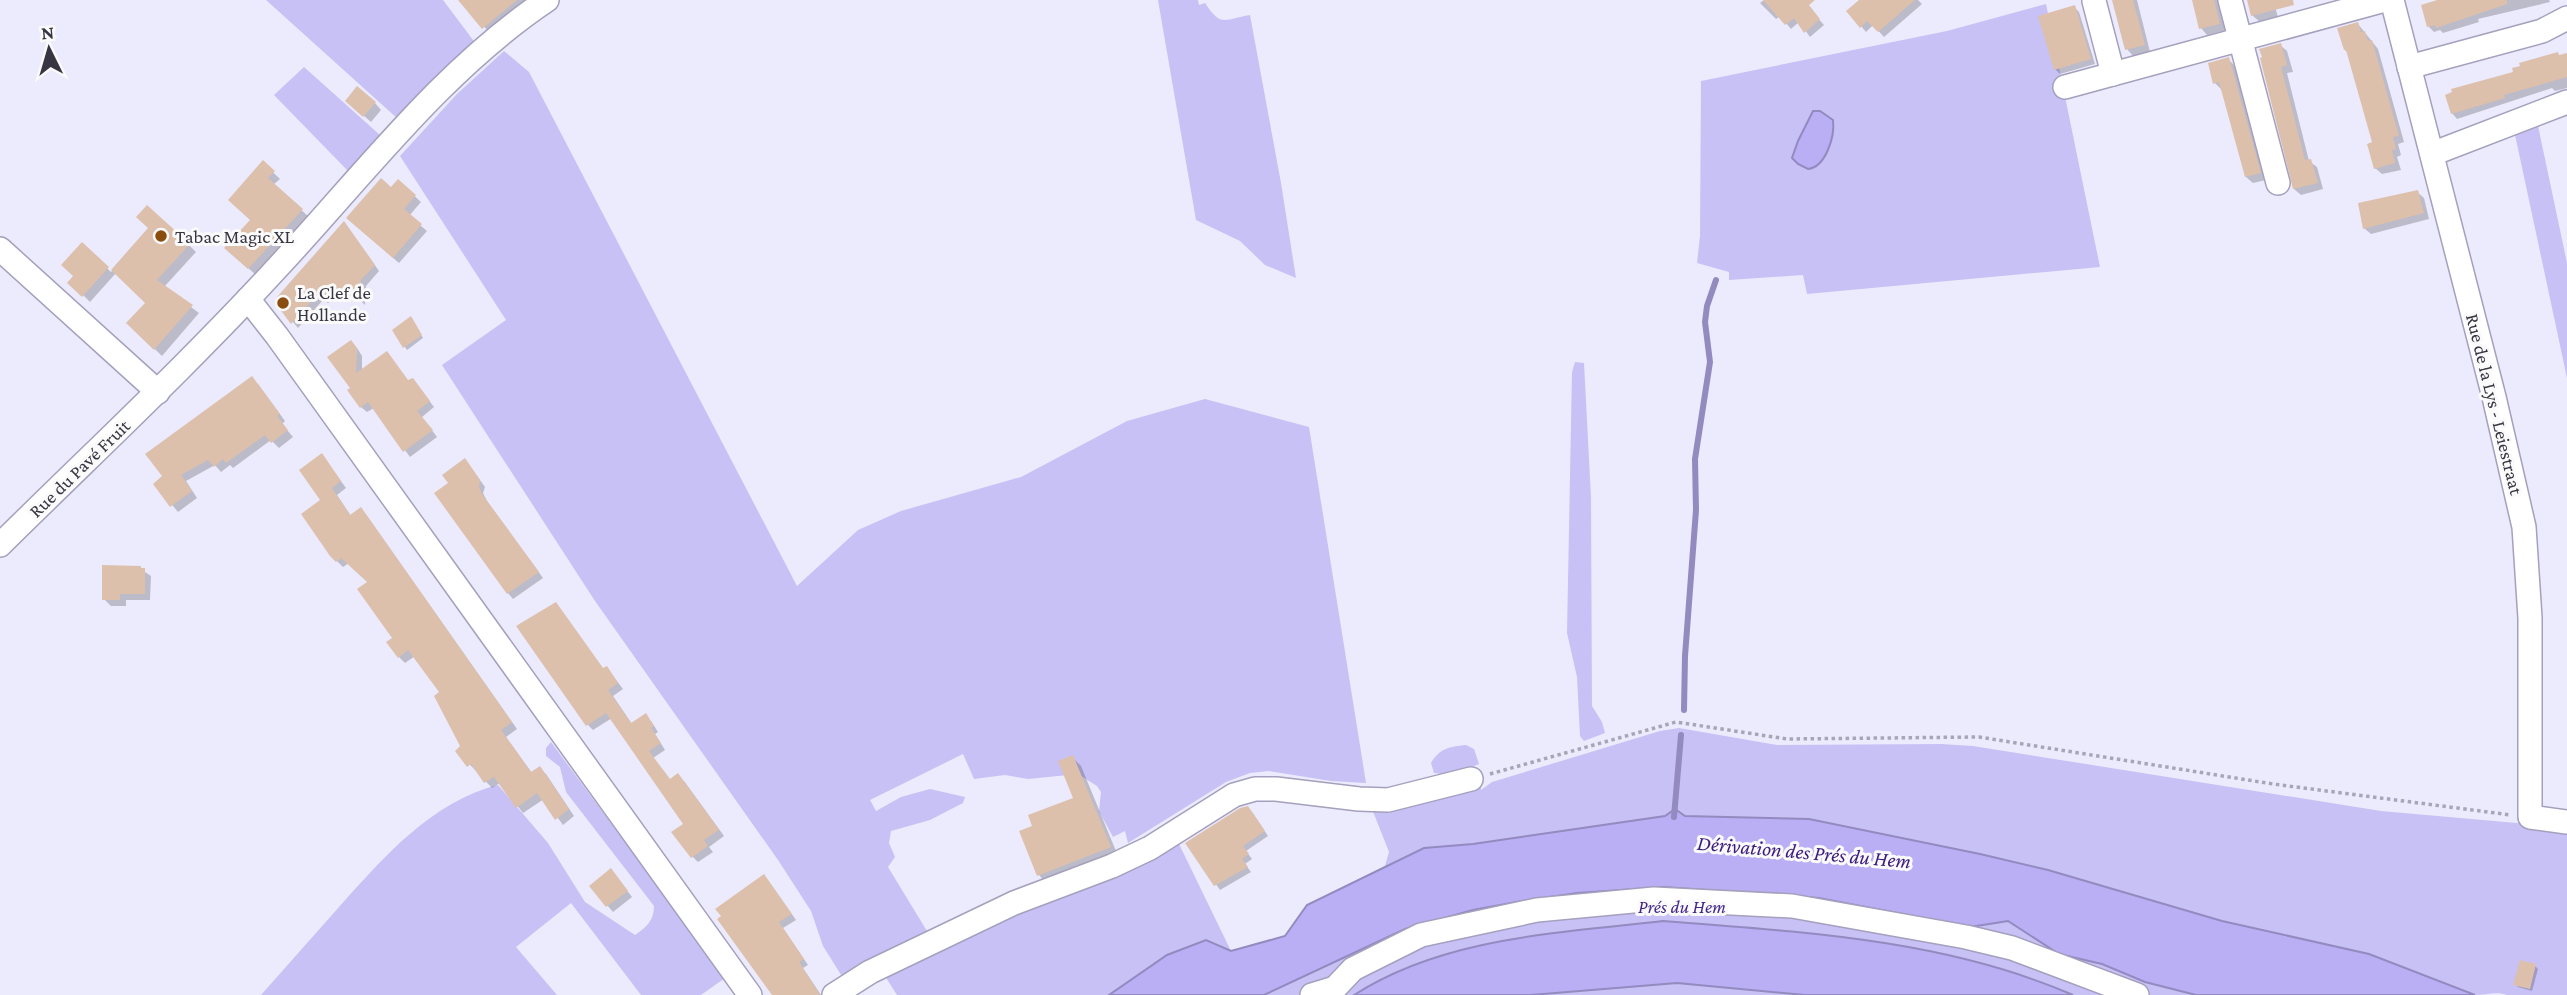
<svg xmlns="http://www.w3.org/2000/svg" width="2567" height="995" font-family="'Crimson Pro',serif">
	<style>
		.green { fill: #c8c1f6 }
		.water { fill: #baaff5; stroke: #938abf; stroke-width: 2 }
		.shadow { fill: #0003 }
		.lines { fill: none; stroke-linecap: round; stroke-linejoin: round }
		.stream { stroke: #938abf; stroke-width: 6 }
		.building { fill: #dcc0ac }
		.minor-casing { stroke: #a4a0bd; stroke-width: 26 }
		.path { stroke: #a8a6b6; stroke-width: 3.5; stroke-dasharray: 3.5 3.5; stroke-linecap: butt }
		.minor { stroke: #fff; stroke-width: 23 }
		.poi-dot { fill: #8a4d0e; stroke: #fafafa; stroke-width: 2.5 }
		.labels { text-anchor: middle; stroke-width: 6; stroke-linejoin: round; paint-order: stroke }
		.poi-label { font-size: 19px; fill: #373541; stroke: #fafafa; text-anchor: start }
		.street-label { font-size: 19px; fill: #373541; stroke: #fafafa }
		.park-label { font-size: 19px; font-style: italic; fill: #442789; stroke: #fafafa }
		.water-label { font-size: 21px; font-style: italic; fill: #3b1a7d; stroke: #fafafa }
	</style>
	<rect width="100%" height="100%" fill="#eceafd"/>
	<g class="green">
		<polygon points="266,0 443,0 476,44 398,119"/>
		<path d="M1158 0H1198L1199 5 1205 3C1221 27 1223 20 1250 15L1281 183 1296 278 1265 265 1240 241 1196 220Z"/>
		<polygon points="2046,4 2100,267 1807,294 1803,275 1729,280 1729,272 1697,263 1700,236 1701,81 1947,31"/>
		<polygon points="504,51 529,72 797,586 858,530 901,511 1021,477 1127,421 1205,399 1309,427 1366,783 1331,781 1269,771 1250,773 1226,782 1128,843 1125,831 1113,837 1099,811 1101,792 1097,786 1078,774 1028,779 1005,775 974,779 963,754 870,800 876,811 901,797 930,789 965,797 963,803 930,820 891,831 889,843 895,857 888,867 930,936 843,978 823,946 811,911 778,860 595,601 442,365 506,320 400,156 457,94"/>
		<polygon points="304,67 381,136 349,172 274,95"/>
		<polygon points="2537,121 2567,263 2567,378 2514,130"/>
		<polygon points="1575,362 1584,363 1591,497 1592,706 1602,722 1605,733 1584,741 1580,736 1577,677 1567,633 1572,372"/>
		<path d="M1679 728 1777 745 1941 744 1973 746 2381 811 2528 824 2567 834V995H2507C2497 991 2486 995 2475 995L2369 954 2441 995H897L883 973 1018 909 1120 873 1179 844 1231 951 1285 936 1307 905 1385 866 1389 852 1372 809 1480 782 1481 790 1492 782 1660 731Z"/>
		<path d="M551 742 725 978 701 995H641L571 903 516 947 557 995H261C287 966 313 936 339 907 384 857 431 802 498 785L548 843 585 902 635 935C647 927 654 920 654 906L566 792 560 767 546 756V748Z"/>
		<path d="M1466 745 1474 749 1479 764 1452 775 1434 773 1431 763C1440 748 1449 747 1466 745Z"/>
	</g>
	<g class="water">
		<path d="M1813 111H1820L1833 120C1835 136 1826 167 1808 169L1798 164 1792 158 1798 141Z"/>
		<polygon points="1675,809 1685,816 1809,819 1980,854 2048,870 2222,921 2369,954 2475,995 2196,995 2145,982 2102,964 2059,954 2008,921 1970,927 1819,898 1664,887 1577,893 1522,901 1473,910 1405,929 1264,995 1109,995 1167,955 1206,940 1231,951 1285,936 1307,905 1424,848 1473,844 1665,816"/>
		<path d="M1663 921C1802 932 1944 939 2073 995H1805L1677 983 1531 995H1354C1444 937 1559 933 1663 921Z"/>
	</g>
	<g class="shadow">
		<polygon points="460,0 547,0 497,41"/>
		<polygon points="1764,0 1802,0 1824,25 1810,37 1799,22 1791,29 1780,16 1776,19 1760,3"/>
		<polygon points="1862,0 1918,0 1922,4 1884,37 1873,25 1866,32 1861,26"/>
		<polygon points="2114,0 2137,0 2150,52 2133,56 2127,49"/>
		<polygon points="2193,0 2217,0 2226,30 2207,35 2201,28"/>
		<polygon points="2248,0 2273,0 2278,17 2260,22 2253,16"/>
		<polygon points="2454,0 2549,0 2550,2 2478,19 2479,22 2443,33 2440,30 2434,32 2428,26"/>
		<polygon points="2074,7 2079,12 2095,64 2060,74 2055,69"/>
		<polygon points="2358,24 2378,49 2404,142 2398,144 2401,155 2397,157 2401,170 2382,174 2375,168 2374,144 2348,53 2345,50"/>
		<polygon points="2280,45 2287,51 2293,72 2287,73 2309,161 2317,167 2323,189 2301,195 2294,189 2262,59"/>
		<polygon points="2567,55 2567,88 2555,91 2552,88 2457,119 2452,113 2515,73"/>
		<polygon points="2228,59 2235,66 2266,180 2253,183 2246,177 2222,90 2215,83"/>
		<polygon points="375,103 381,110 371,122 354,107"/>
		<polygon points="263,163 280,179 273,185 308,216 255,274 232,254 252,220"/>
		<polygon points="398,181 421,202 409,216 427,231 399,263 354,224"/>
		<polygon points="2417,192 2424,198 2429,219 2371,234 2364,228"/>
		<polygon points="150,229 189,245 196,252 164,287 199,313 162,356 128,323 147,303 116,273 90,302 70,282 75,277 82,245 111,272"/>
		<polygon points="349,229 379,271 366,286 365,305 354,294 350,299 340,291 328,303 323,300 298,328 278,304"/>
		<polygon points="413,321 423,338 407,350 394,331"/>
		<polygon points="357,348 362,356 362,371 418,386 434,407 422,417 437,437 410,457 374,408 367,412 361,407 352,388"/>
		<polygon points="258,384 285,421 282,424 293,437 279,448 271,440 233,468 230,465 221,472 215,465 186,481 197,498 178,512 155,484"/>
		<polygon points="322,455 346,488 337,495 351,516 367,516 517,729 506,737 532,773 539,768 546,774 574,816 563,825 544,799 523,813 500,783 492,788 457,751 462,746 442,693 415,656 405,663 399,657 394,638 369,583 349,563 343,567 331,555 323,500"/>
		<polygon points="470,466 485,487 483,493 487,501 543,578 513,599 508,593"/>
		<polygon points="142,570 151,576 150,600 126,600 126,606 111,606 104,599"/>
		<polygon points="607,668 623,689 613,696 632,724 651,721 658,732 655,734 665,750 653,758 670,780 684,781 724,836 709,847 713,852 698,862 688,852 685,824 612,718 593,730 588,725 604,670"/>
		<polygon points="1072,757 1081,766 1118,856 1047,884 1039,875 1076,799"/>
		<polygon points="1252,812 1268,836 1246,851 1252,859 1245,864 1251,872 1220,890 1187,843"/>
		<polygon points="616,876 632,897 613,912 591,886"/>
		<polygon points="769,882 796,920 783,928 808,965 803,968 821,995 774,995"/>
		<polygon points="2535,966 2538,969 2532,991 2518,987 2515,984"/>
	</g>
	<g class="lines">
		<g class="stream">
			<polyline points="1684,710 1685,656 1696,510 1695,459 1710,362 1705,322 1707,306 1716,280"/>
			<polyline points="1674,817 1681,735"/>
		</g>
	</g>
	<g class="building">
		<polygon points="458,0 517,0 482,29"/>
		<polygon points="1763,0 1815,0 1809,5 1820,19 1804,33 1794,18 1785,25"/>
		<polygon points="1859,0 1915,0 1878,32 1867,21 1860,28 1846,11"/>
		<polygon points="2112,0 2133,0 2145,45 2125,50"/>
		<polygon points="2192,0 2214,0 2220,24 2199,29"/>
		<polygon points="2247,0 2293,0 2294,5 2251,16"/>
		<polygon points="2437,0 2507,0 2507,4 2436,28 2435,25 2427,27 2421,5"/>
		<polygon points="2075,5 2091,59 2054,70 2038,16"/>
		<polygon points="2358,22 2361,32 2365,31 2368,41 2372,40 2399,136 2393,137 2396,149 2392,150 2395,163 2374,169 2367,144 2372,142 2346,50 2344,50 2337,28"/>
		<polygon points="2281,43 2287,65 2281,67 2305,160 2311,159 2318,183 2293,189 2260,58 2262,57 2259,49"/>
		<polygon points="2558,52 2559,55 2567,53 2567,77 2504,95 2505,98 2451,114 2445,95 2452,92 2451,89 2513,72 2512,68 2520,66 2519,63"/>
		<polygon points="2229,57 2261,173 2245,177 2219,82 2213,84 2208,63"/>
		<polygon points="357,86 376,102 363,117 345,101"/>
		<polygon points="263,160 275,171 268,178 303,209 248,269 224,248 250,220 228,200"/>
		<polygon points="381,178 391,187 398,179 416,195 404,209 422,224 393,258 346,218"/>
		<polygon points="2418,190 2424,213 2363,229 2358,203"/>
		<polygon points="147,205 190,244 157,280 193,305 154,350 126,323 145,303 111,270 148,228 136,217"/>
		<polygon points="344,221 375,265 361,280 360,302 347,290 343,295 334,286 321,298 317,295 291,324 276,304 277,297"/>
		<polygon points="82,242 109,267 82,297 67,283 73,276 61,265"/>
		<polygon points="411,316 422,335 403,348 392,330"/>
		<polygon points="351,340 357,348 356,373 387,351 408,380 413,378 430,401 417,411 433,430 403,452 368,402 360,408 347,390 350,388 327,357"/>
		<polygon points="252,376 280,414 277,416 288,430 271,443 265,435 226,463 223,459 214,467 208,460 181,475 192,491 170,507 153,484 162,476 145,454"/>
		<polygon points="322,453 341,481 332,488 350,515 361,507 512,722 501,730 531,772 540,766 569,809 555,820 537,793 516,808 494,777 484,783 471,764 467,767 455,751 460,746 434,696 439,692 408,650 398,658 386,642 392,638 357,589 367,582 341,558 336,562 330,556 301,514 320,500 299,470"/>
		<polygon points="465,458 480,480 479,487 482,494 539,572 507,594 434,493 448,483 442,475"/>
		<polygon points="102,565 141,566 141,568 145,568 145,594 120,594 120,600 102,600"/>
		<polygon points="556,602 603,668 607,666 618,683 608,690 631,723 646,713 654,726 651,728 661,743 649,751 670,779 678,773 719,830 704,840 708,846 691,858 671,832 683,824 606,713 586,726 516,626"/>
		<polygon points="1073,755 1111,847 1037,876 1019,831 1032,826 1028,815 1073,798 1058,761"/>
		<polygon points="1248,806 1265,831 1243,846 1249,854 1242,859 1248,867 1214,886 1185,843 1240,808"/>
		<polygon points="611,868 628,891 606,907 589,886"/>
		<polygon points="764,874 792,914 779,922 804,959 799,962 820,995 772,995 717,919 721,916 715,909"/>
		<polygon points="2520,960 2536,964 2530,989 2513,985"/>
	</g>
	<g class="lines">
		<defs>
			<g id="minor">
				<polyline points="2230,0 2278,183"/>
				<polyline points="2392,0 2494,397 2524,527 2530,618 2530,817 2567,822"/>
				<polyline points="2094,1 2113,74"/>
				<polyline points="2409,67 2542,31 2567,18"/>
				<polyline points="2065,87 2385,0"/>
				<polyline points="2432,154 2567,102"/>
				<polyline points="0,249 158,392"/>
				<polyline points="248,299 277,336 750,995"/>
				<path d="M0 545C93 453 189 364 277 268 363 176 441 71 547 0"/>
				<polyline points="834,995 870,972 1014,903 1112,866 1150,848 1234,795 1255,789 1276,789 1359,799 1388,800 1471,779"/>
				<polyline points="1312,995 1335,988 1353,969 1421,935 1537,910 1654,899 1792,906 1966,937 2012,948 2137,995"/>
			</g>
		</defs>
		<use href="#minor" class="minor-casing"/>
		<polyline class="path" points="1490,774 1676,722 1787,739 1979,737 2273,784 2511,815"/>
		<use href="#minor" class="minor"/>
	</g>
	<g class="poi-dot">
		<circle cx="161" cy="236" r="7"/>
		<circle cx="283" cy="303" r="7"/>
	</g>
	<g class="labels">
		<g class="poi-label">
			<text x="175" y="243">Tabac Magic XL</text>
			<text x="297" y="299">La Clef de<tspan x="297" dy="22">Hollande</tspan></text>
		</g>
		<g class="street-label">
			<text transform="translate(2495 404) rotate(76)" y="7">Rue de la Lys - Leiestraat</text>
			<text transform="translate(79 468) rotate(-44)" y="7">Rue du Pavé Fruit</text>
		</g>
		<g class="park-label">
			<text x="1682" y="913">Prés du Hem</text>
		</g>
		<g class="water-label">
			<text transform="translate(1804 852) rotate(5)" y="7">Dérivation des Prés du Hem</text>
		</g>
	</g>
	<g transform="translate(49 49) rotate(355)" stroke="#fafafa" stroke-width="5" paint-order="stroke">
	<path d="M0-5L12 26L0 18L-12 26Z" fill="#373541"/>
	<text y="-10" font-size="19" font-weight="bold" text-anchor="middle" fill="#373541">N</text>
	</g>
</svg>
